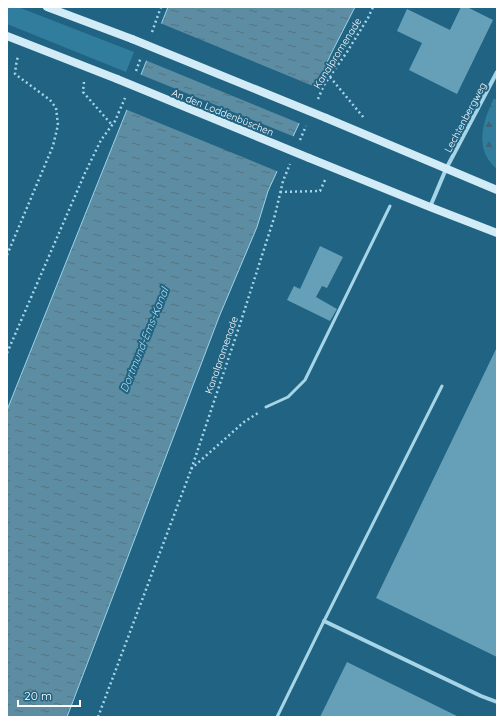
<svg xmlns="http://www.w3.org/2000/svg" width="504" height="724" font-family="Quicksand,sans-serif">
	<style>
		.green { fill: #307d9e }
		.forest { fill: url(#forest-firs) }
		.water { fill: url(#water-ripples); stroke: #9ad3ea }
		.pier { fill: #206382 }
		.building { fill: #66a0b8 }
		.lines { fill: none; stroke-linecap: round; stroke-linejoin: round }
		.path { stroke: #a6d5e8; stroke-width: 2.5; stroke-dasharray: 2 3; stroke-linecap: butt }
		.lane { stroke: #a6d5e8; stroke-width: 3 }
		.street { stroke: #a6d5e8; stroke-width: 4 }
		.secondary { stroke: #d1ebf7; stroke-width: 8 }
		.secondary-bridge { stroke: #d1ebf7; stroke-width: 8 }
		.labels { text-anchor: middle; stroke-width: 4; stroke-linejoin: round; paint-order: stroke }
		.street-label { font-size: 10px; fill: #fff; stroke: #206382 }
		.water-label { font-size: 11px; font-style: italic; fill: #b2def0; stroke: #206382 }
	</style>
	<defs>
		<pattern id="forest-firs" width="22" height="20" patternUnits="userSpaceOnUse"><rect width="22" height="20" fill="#307d9e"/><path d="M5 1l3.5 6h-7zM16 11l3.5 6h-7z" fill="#3e6475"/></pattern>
		<pattern id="water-ripples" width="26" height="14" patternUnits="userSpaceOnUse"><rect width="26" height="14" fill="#5d8da2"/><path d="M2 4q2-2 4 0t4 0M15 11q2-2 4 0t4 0" fill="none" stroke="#567380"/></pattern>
	</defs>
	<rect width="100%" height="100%" fill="#206382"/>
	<polygon class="green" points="7,7 18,7 134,52 126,72 7,24"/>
	<path class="forest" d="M494 98 497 101V169C473 149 483 121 494 98Z"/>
	<polygon class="water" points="168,7 355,7 331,54 268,191 257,227 219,317 67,717 7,717 7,410"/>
	<g class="pier">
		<polygon points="160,23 318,88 301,124 145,60"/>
		<polygon points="139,74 295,137 279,172 125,109"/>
	</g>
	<g class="building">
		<polygon points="461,7 467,7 493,20 457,94 409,70 422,43 397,31 407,9 450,30"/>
		<polygon points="320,246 343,257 327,288 322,286 316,297 337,309 330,321 287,300 294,286 300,289"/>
		<polygon points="497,347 497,657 376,598"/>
		<polygon points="347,662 459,717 320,717"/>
	</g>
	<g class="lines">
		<g class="path">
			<polyline points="152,32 161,7"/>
			<polyline points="136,71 141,57"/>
			<polyline points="330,77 364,118"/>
			<polyline points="84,82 83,92 112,125"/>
			<polyline points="318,99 324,85 347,52 368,18 373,7"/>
			<polyline points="300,140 306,126"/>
			<polyline points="280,192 320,191 325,180"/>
			<polyline points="7,255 53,146 58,125 56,108 50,100 15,74 16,65 18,56"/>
			<polyline points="7,353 85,173 101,140 115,121 125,98"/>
			<polyline points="191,469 244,422 258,413"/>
			<polyline points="98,717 191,470 241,321 275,215 283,181 290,164"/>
		</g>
		<g class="lane">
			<polyline points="266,407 288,397 305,380 390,206"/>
			<polyline points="277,717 324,621 442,386"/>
		</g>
		<g class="street">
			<polyline points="430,207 446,169 497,72"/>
			<polyline points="324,621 481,696 497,702"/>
		</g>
		<g class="secondary">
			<polyline points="47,7 132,39"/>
			<polyline points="7,36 117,79"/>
			<polyline points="326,118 497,190"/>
			<polyline points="309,158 430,207 497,233"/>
		</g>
		<g class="secondary-bridge">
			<polyline points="132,39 326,118"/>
			<polyline points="117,79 309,158"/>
		</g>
	</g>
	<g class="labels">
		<g class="street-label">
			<text transform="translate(337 53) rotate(-58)" y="4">Kanalpromenade</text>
			<text transform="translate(223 112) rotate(22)" y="4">An den Loddenbüschen</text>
			<text transform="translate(465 117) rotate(-62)" y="4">Lechtenbergweg</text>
			<text transform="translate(221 355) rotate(-71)" y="4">Kanalpromenade</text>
		</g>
		<g class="water-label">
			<text transform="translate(144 340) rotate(-68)" y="4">Dortmund-Ems-Kanal</text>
		</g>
	</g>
	<rect width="504" height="724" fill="none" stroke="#ffffff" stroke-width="16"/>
	<path d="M18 700v6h62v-6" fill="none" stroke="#ffffff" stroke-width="2"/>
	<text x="24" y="700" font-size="12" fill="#ffffff" stroke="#206382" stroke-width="3" paint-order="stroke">20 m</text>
</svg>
